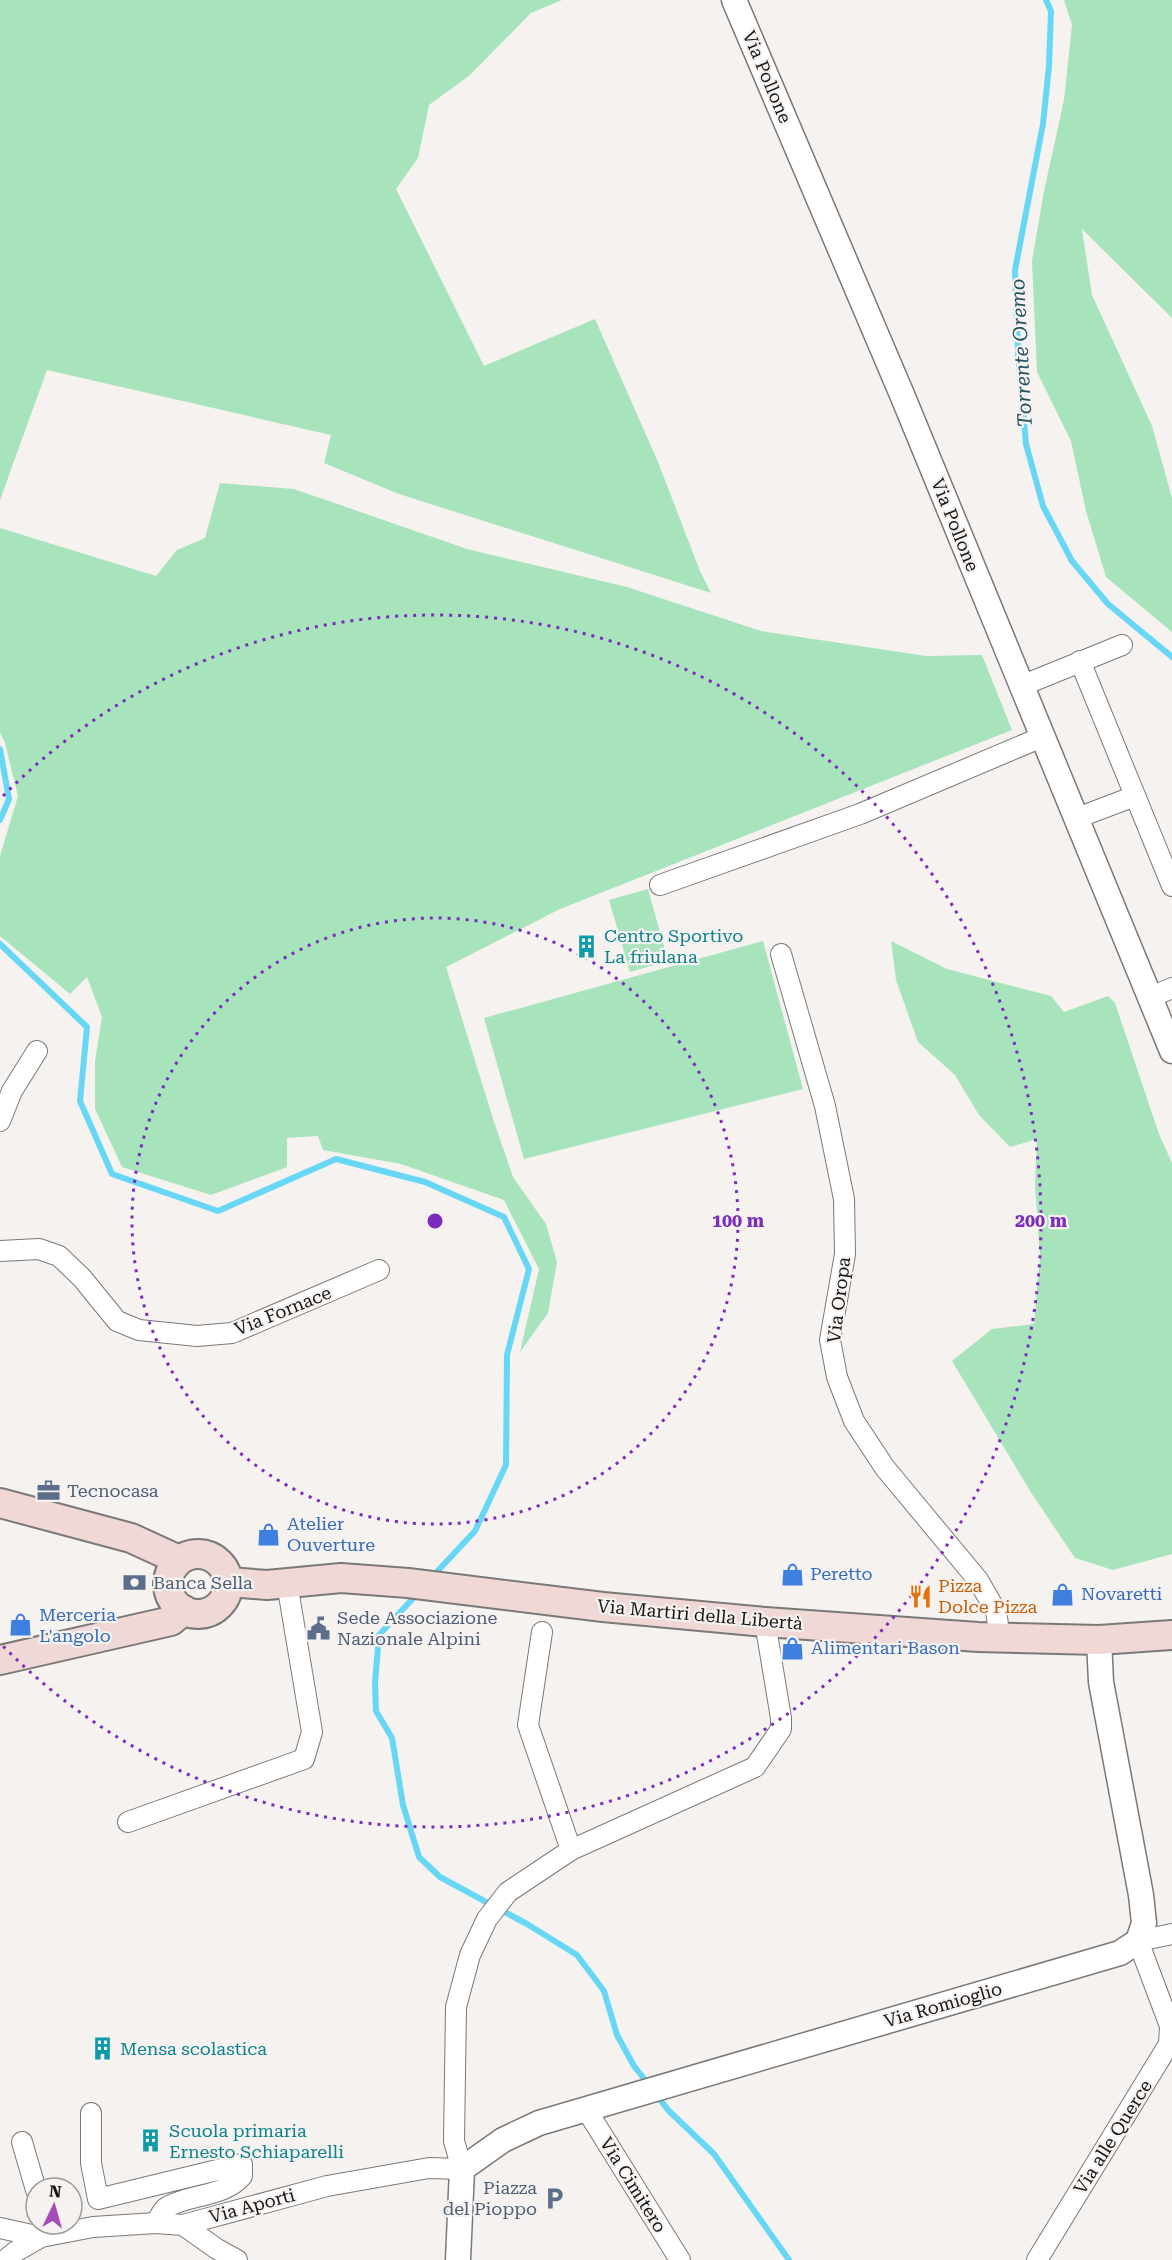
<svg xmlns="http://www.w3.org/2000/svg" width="1172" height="2260" font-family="'Roboto Serif',serif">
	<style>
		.green { fill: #a7e4bb }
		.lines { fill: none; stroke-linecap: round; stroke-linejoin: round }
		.stream { stroke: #68d7f5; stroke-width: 6 }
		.minor-casing { stroke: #7b7977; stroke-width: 22 }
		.tertiary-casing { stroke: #7b7977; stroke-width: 27 }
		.secondary-casing { stroke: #7b7977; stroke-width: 32 }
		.minor { stroke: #fff; stroke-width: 20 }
		.tertiary { stroke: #fff; stroke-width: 24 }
		.secondary { stroke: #efd8d6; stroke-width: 28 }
		.ring { fill: none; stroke: #7b2cbf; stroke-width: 3; stroke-dasharray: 3 6 }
		.labels { text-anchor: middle; stroke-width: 4.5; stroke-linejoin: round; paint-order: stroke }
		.street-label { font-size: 18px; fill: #171616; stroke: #f5f2f0 }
		.culture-label { font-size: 18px; fill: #0d838f; stroke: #f5f2f0; text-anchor: start }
		.service-label { font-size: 18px; fill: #4e5e75; stroke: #f5f2f0; text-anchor: start }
		.shop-label { font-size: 18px; fill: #366cbe; stroke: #f5f2f0; text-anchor: start }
		.food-label { font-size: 18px; fill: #c56008; stroke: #f5f2f0; text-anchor: start }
		.water-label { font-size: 20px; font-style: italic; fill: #235360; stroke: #f5f2f0 }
		.centre { fill: #7b2cbf; stroke: #f5f2f0; stroke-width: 3 }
		.ring-label { font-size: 18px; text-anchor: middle; font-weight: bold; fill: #7b2cbf; stroke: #f5f2f0; stroke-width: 4.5; stroke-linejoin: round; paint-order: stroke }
	</style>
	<rect width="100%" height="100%" fill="#f5f2f0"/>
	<g class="green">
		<polygon points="0,0 562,0 531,13 470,75 429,105 418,158 396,189 484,366 595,319 658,462 700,571 711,593 399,494 324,463 331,435 47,370 0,500"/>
		<polygon points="1064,0 1172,0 1172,318 1082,229 1092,295 1152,426 1172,498 1172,632 1106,577 1086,511 1071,441 1037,372 1032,261 1044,191 1064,100 1072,25"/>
		<polygon points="220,483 294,489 467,549 627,587 761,631 926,656 982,655 1012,730 560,909 446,967 494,1122 513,1177 546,1224 557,1262 548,1313 520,1352 539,1269 504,1200 401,1164 323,1150 318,1136 287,1138 287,1167 211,1195 122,1167 95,1109 95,1061 102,1017 87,977 70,994 0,936 0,856 18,796 5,743 0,732 0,528 156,576 177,550 205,538"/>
		<polygon points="648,889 668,961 630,972 609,900"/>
		<polygon points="763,941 803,1089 524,1159 484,1018"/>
		<polygon points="891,941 947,969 1051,996 1064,1012 1108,996 1115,1003 1159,1134 1172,1163 1172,1554 1113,1570 1075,1558 1032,1494 952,1361 992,1329 1034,1324 1040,1257 1035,1184 1037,1139 1010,1147 979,1115 955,1075 918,1042 896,980"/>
	</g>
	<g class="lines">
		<g class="stream">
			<polyline points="1046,0 1051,11 1049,66 1043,124 1015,270 1018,352 1026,444 1043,506 1072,561 1108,604 1172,657"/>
			<polyline points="0,749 9,799 0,820"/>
			<polyline points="0,944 87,1027 80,1101 112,1174 218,1211 336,1159 425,1182 504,1217 529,1269 507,1355 506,1465 475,1531 432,1577"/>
			<polyline points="417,1594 379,1635 375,1683 376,1711 392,1738 403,1805 419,1857 440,1877 527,1924 577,1955 604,1991 617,2035 634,2066 649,2085"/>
			<polyline points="657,2096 669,2111 714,2154 789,2260"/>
		</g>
		<defs>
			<g id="minor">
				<polyline points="1080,661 1172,886"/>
				<polyline points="1021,686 1122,645"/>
				<polyline points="1077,818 1135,796"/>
				<polyline points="660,885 860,814 1042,737"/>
				<polyline points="781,954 825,1106 844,1199 845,1254 830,1340 837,1377 854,1421 885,1468 978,1580 996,1611 1000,1638"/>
				<polyline points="1151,997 1172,988"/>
				<polyline points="0,1121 12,1091 37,1051"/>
				<polyline points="0,1251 39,1249 59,1256 82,1278 117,1321 139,1330 197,1336 232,1333 379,1270"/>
				<polyline points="542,1632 528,1725 571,1850"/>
				<polyline points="128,1822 304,1759 312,1732 287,1583"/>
				<polyline points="586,2109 680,2260"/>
				<path d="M91 2113V2163L98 2199 242 2164V2176C224 2197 190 2194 167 2207 162 2210 159 2218 156 2223"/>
				<polyline points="22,2142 36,2190"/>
				<polyline points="183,2225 217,2249 237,2260"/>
				<polyline points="0,2228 41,2237"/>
				<polyline points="5,2260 15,2252 41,2237 93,2227 156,2223 183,2225 327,2186 429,2168 462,2169 454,2141 456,2007 470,1955 487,1919 508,1892 571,1850 755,1767 781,1729 781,1718 765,1622"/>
				<polyline points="1037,2260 1169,2044 1170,2026 1138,1941 1172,1934"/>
			</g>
			<g id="tertiary">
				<polyline points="734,0 903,397 1172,1051"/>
				<polyline points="458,2260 462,2169 503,2140 539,2123 1120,1953 1138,1941 1144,1923 1141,1895 1101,1682 1099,1640"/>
			</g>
			<g id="secondary">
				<polyline points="0,1503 131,1538 179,1560"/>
				<circle cx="198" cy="1584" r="30"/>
				<polyline points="229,1582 267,1585 341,1578 408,1583 603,1607 765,1622 978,1637 1099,1640 1172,1635"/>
				<polyline points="0,1660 171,1621 184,1610"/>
			</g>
		</defs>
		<use href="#minor" class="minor-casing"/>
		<use href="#tertiary" class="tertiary-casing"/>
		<use href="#secondary" class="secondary-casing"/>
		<use href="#minor" class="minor"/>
		<use href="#tertiary" class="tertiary"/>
		<use href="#secondary" class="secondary"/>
	</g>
	<g class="ring">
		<circle cx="435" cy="1221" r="303"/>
		<path d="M3 796A606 606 0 1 1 3 1646"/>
	</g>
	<defs>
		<symbol id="building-bare" viewBox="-9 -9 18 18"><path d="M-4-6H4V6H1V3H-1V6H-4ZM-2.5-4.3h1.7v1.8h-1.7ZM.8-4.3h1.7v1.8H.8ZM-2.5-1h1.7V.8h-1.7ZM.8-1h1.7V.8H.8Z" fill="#0f9aa8" stroke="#f5f2f0" stroke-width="2.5" paint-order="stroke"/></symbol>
		<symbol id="office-bare" viewBox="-9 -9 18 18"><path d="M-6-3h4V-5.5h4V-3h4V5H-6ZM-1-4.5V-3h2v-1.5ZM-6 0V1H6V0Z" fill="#5c6f8a" stroke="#f5f2f0" stroke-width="2.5" paint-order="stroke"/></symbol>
		<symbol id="shop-bare" viewBox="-9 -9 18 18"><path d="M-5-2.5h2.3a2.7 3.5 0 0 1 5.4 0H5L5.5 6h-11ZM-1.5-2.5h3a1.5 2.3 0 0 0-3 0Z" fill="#3f7fe0" stroke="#f5f2f0" stroke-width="2.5" paint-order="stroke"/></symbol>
		<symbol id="bank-bare" viewBox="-9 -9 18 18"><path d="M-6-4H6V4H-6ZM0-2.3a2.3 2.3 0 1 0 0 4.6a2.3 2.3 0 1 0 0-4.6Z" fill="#5c6f8a" stroke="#f5f2f0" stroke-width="2.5" paint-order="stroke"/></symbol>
		<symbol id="restaurant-bare" viewBox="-9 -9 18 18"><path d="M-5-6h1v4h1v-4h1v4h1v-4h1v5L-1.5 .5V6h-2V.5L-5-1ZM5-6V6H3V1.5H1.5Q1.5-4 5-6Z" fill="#e8710a" stroke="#f5f2f0" stroke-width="2.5" paint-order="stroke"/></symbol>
		<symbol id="civic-bare" viewBox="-9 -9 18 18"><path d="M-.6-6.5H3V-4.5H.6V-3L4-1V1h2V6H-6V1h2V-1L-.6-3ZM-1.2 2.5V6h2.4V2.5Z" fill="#5c6f8a" stroke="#f5f2f0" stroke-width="2.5" paint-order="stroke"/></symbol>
		<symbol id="parking-bare" viewBox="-9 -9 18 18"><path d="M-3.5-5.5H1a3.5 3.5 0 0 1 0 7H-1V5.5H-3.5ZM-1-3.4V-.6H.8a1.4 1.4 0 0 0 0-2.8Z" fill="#5c6f8a" stroke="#f5f2f0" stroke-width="2.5" paint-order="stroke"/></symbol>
	</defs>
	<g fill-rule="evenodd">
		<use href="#building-bare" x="570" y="930" width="33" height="33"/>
		<use href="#office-bare" x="32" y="1474" width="33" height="33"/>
		<use href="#shop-bare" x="252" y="1518" width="33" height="33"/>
		<use href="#shop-bare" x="776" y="1558" width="33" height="33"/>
		<use href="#bank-bare" x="118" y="1566" width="33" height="33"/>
		<use href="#shop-bare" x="1046" y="1578" width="33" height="33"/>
		<use href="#restaurant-bare" x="904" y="1580" width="33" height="33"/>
		<use href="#shop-bare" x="4" y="1608" width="33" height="33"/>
		<use href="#civic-bare" x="302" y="1612" width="33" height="33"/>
		<use href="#shop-bare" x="776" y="1632" width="33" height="33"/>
		<use href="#building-bare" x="86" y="2032" width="33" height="33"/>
		<use href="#building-bare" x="134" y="2124" width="33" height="33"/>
		<use href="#parking-bare" x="538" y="2182" width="33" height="33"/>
	</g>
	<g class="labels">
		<g class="street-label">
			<text transform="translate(767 77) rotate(67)" y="6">Via Pollone</text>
			<text transform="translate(955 525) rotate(68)" y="6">Via Pollone</text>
			<text transform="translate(839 1300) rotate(-83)" y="6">Via Oropa</text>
			<text transform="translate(283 1311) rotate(-22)" y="6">Via Fornace</text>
			<text transform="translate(700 1615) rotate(5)" y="6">Via Martiri della Libertà</text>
			<text transform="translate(943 2005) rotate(-16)" y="6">Via Romioglio</text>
			<text transform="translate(1113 2137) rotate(-58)" y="6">Via alle Querce</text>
			<text transform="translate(633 2185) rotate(58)" y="6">Via Cimitero</text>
			<text transform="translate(252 2206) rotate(-15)" y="6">Via Aporti</text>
		</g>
		<g class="culture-label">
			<text x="604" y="942">Centro Sportivo<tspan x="604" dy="21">La friulana</tspan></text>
			<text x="120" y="2055">Mensa scolastica</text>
			<text x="169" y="2137">Scuola primaria<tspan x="169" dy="21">Ernesto Schiaparelli</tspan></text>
		</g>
		<g class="service-label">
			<text x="67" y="1497">Tecnocasa</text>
			<text x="153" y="1589">Banca Sella</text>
			<text x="337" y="1624">Sede Associazione<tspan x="337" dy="21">Nazionale Alpini</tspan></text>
			<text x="537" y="2194" text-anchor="end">Piazza<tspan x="537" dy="21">del Pioppo</tspan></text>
		</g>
		<g class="shop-label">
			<text x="287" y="1530">Atelier<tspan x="287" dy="21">Ouverture</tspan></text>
			<text x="810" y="1580">Peretto</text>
			<text x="1081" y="1600">Novaretti</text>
			<text x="39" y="1621">Merceria<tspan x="39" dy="21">L'angolo</tspan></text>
			<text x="811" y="1654">Alimentari Bason</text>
		</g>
		<g class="food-label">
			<text x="938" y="1592">Pizza<tspan x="938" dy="21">Dolce Pizza</tspan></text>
		</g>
		<g class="water-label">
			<text transform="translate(1021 353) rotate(-93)" y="7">Torrente Oremo</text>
		</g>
	</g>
	<circle cx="435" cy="1221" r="9" class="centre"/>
	<g class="ring-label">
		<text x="738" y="1227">100 m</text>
		<text x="1041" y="1227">200 m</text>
	</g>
	<g transform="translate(54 2206) rotate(5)"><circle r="28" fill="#f5f2f0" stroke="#9c9a99" stroke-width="1.5"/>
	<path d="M0-4.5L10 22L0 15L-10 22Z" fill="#a74bb6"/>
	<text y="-9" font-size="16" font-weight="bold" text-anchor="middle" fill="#171616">N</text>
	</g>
</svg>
